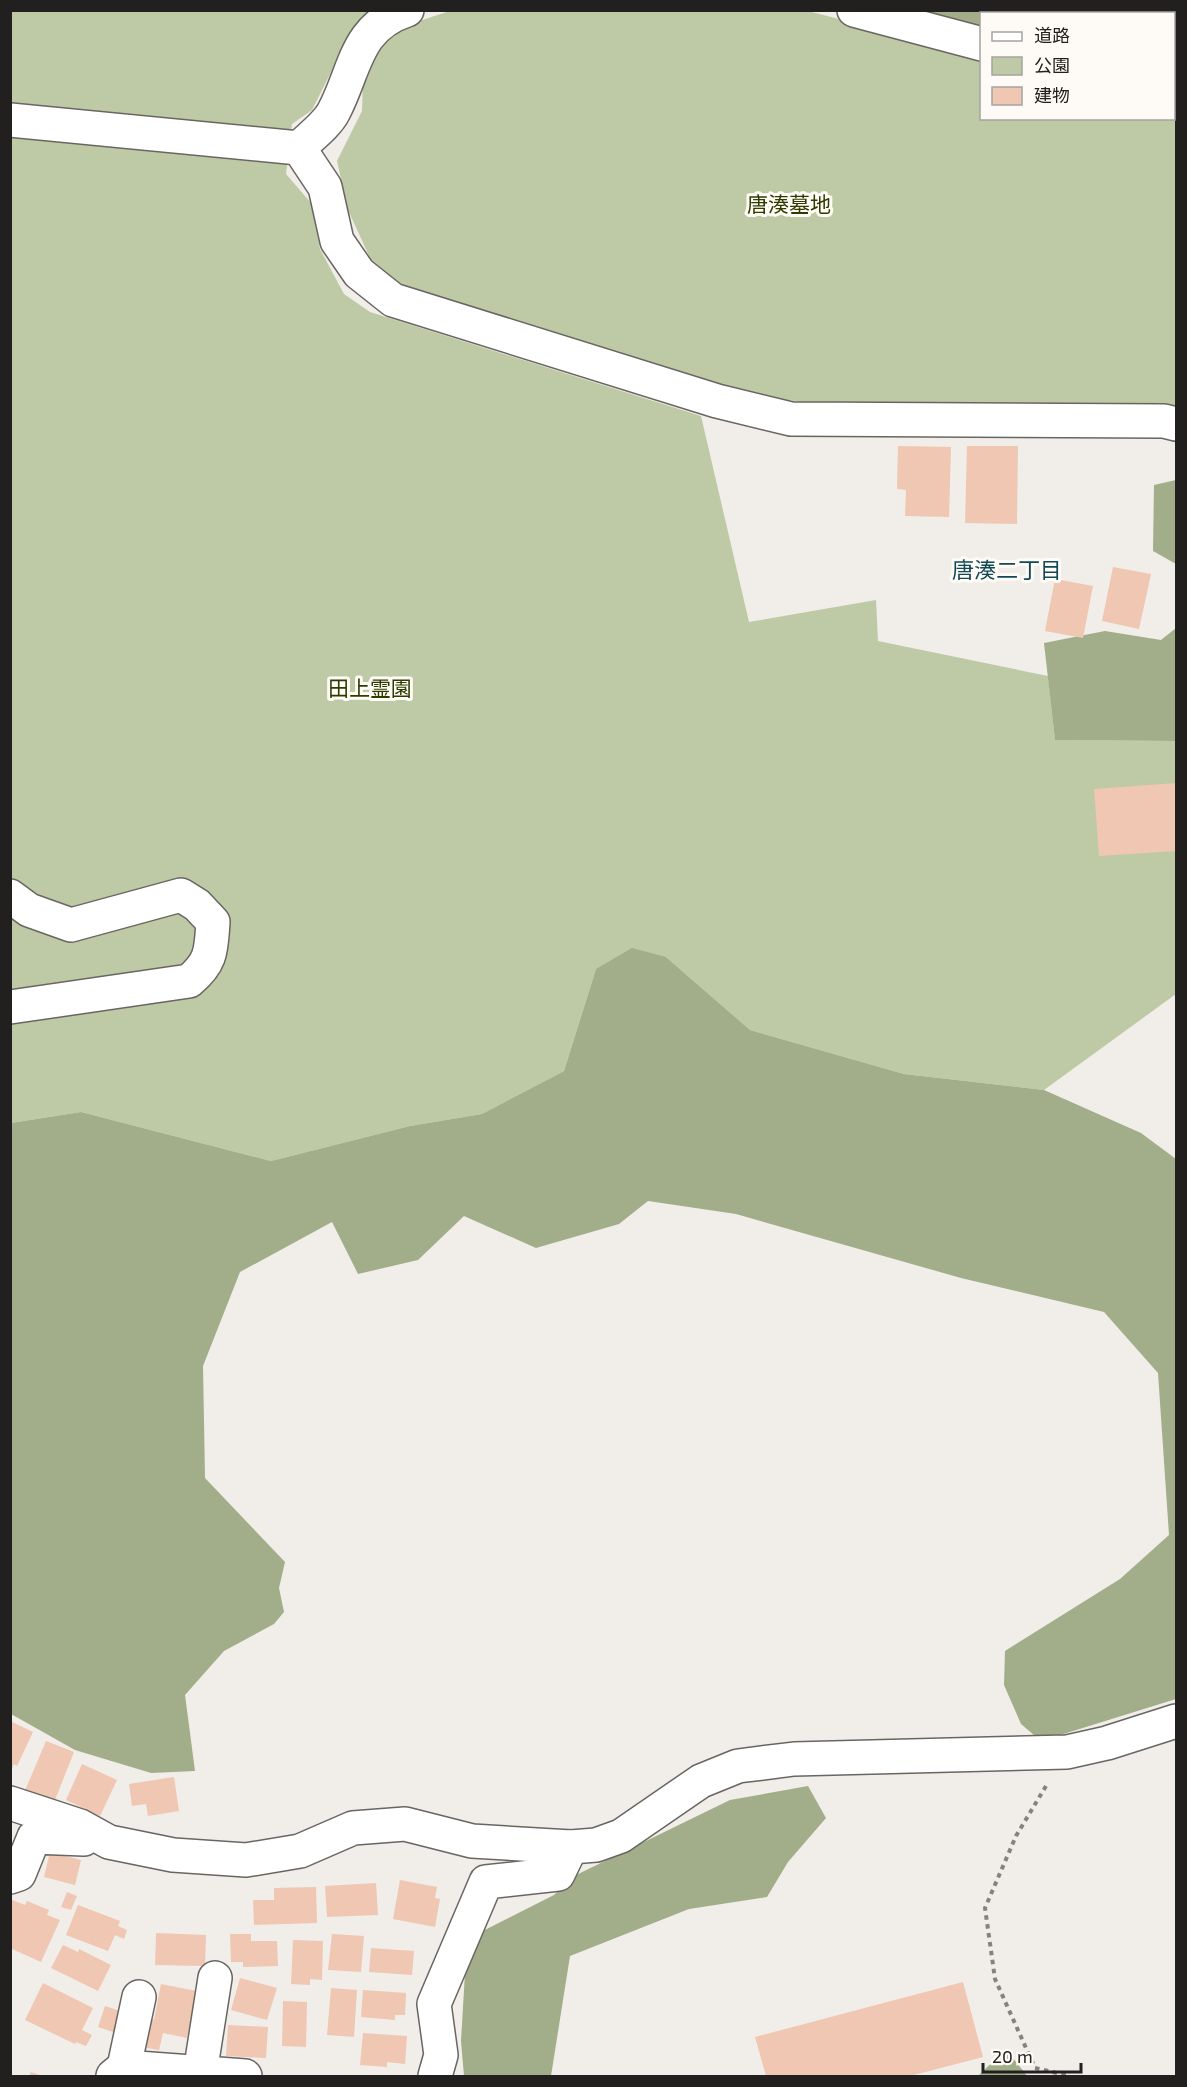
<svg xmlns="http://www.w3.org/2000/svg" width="1187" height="2087" font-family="'Exo 2','Noto Sans JP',sans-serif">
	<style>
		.green { fill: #bdcaa5 }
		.forest { fill: #a1ae89 }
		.building { fill: #efc7b2 }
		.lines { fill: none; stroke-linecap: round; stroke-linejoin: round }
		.minor-casing { stroke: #696662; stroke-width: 36 }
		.path { stroke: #858380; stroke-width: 4; stroke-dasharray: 4.5 4.5; stroke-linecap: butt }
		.minor { stroke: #fff; stroke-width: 33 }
		.labels { text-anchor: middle; stroke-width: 6; stroke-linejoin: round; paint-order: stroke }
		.park-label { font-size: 21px; fill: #2e3c00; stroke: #fefbf6 }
		.neighbourhood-label { font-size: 22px; fill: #114a56; stroke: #fefbf6 }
	</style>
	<rect width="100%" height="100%" fill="#f1ede9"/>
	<g class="green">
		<polygon points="11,11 377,11 353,28 312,110 292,124 286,174 311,203 320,249 344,294 370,312 701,416 749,622 876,600 878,641 1048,676 1055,740 1176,741 1176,994 1044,1090 904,1074 750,1030 666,957 596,969 564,1071 482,1114 410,1126 271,1161 81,1112 11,1123"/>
		<polygon points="450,11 808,11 981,56 982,118 1174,118 1174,93 1176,93 1176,411 1158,407 801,402 739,393 416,292 375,269 348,210 337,161 362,111 363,79 374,47 404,26"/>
	</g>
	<g class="forest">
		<polygon points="891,11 1176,11 1176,62 1174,61 1174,14 982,14 981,32"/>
		<polygon points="1176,480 1176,564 1153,551 1154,485"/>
		<polygon points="1176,628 1176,741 1055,740 1044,643 1105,631 1161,640"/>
		<polygon points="632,948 666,957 750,1030 904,1074 1044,1090 1141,1133 1176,1159 1176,1699 1041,1741 1021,1724 1004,1685 1005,1651 1120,1579 1169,1535 1158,1373 1104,1312 961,1278 736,1214 648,1201 619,1224 536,1248 464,1216 418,1260 358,1274 332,1222 240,1272 203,1366 205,1478 285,1562 279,1588 284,1612 274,1624 224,1651 185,1695 195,1771 151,1773 75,1750 11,1714 11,1123 81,1112 271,1161 410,1126 482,1114 564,1071 596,969"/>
		<polygon points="808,1786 826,1818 788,1862 767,1897 689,1909 570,1956 551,2076 464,2076 461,2041 467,1939 554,1895 572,1877 730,1800"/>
		<polygon points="1006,2049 1027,2076 978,2076"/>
	</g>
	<g class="building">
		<polygon points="898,446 951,447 949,517 905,516 906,490 897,489"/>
		<polygon points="967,446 1018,446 1017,524 965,523"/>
		<polygon points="1113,567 1151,574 1139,629 1102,621"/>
		<polygon points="1055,579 1093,586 1083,638 1045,631"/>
		<polygon points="1176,783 1176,851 1099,856 1094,789"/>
		<polygon points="10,1721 33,1732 17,1766 14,1764 10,1772"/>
		<polygon points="46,1741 74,1752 53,1805 24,1793"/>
		<polygon points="82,1764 117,1780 100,1816 66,1800"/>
		<polygon points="174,1777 179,1811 148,1816 146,1804 132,1806 129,1784"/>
		<polygon points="50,1852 81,1860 75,1885 44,1877"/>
		<polygon points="400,1880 437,1887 435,1898 440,1899 435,1927 393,1919"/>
		<polygon points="376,1883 378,1915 327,1917 325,1886"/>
		<polygon points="316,1887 317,1923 254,1925 253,1900 274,1900 274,1888"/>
		<polygon points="67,1892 77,1896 71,1910 61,1907"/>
		<polygon points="10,1899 25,1905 27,1901 49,1910 47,1915 60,1920 41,1962 10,1948"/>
		<polygon points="78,1905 120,1921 118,1926 127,1930 124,1939 115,1935 108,1951 66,1935"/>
		<polygon points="156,1933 206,1935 205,1966 155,1965"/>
		<polygon points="230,1934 251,1934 251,1941 277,1941 278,1966 243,1967 243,1962 231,1962"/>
		<polygon points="332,1934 364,1936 361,1972 328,1970"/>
		<polygon points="293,1940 323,1941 322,1980 310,1979 310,1985 291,1984"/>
		<polygon points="63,1945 78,1952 79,1949 111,1965 98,1991 51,1968"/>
		<polygon points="371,1948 414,1951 412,1975 369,1972"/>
		<polygon points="240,1978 277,1988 267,2020 231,2010"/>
		<polygon points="963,1982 983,2057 910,2076 766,2076 755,2037"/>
		<polygon points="43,1983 93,2008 82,2030 92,2035 86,2046 76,2042 75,2044 25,2020"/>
		<polygon points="161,1984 196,1991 187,2038 163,2033 159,2050 142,2047 148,2019 154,2020"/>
		<polygon points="331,1988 357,1990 354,2037 327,2035"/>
		<polygon points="363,1990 406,1993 405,2015 395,2015 395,2020 361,2017"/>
		<polygon points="283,2001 307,2002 306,2047 282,2046"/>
		<polygon points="105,2006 123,2012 116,2033 98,2027"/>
		<polygon points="228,2025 268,2027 266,2058 226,2056"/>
		<polygon points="363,2033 407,2036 405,2064 387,2062 387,2067 360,2065"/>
		<polygon points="31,2072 43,2076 29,2076"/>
	</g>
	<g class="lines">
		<defs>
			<g id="minor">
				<polyline points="854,10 982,44"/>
				<polyline points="1174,76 1176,76"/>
				<polyline points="10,120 299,148 325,187 337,241 359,273 393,300 717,401 791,419 1164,421 1176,424"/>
				<path d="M299 148C310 137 327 125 334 111 356 69 355 27 407 10"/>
				<path d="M10 896 29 910 71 925 181 895 197 905 213 922C211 950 212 962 189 981L10 1007"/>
				<polyline points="10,1803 80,1826 109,1842 173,1855 246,1860 300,1851 353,1828 405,1824 472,1841 571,1847 596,1845 621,1836 701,1781 738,1766 794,1759 1067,1752 1107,1743 1176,1721"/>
				<polyline points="10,1877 19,1874 34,1837 84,1839"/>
				<polyline points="124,2067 245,2076"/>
				<polyline points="200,2073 215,1978"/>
				<polyline points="113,2076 124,2067 139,1997"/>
				<polyline points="435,2076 441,2055 434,2004 486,1882 558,1874 571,1847"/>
			</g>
		</defs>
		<use href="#minor" class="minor-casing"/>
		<polyline class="path" points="1046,1786 1016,1836 985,1908 995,1979 1035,2068 1070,2076"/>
		<use href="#minor" class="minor"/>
	</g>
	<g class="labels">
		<g class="park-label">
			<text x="789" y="212">唐湊墓地</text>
			<text x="370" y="696">田上霊園</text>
		</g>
		<g class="neighbourhood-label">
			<text x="1007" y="578">唐湊二丁目</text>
		</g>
	</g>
	<rect width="1187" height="2087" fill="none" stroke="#21201e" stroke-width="24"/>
	<rect x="980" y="12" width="195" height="108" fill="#fefbf6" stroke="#a6a3a0" stroke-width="1.5"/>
	<rect x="992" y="32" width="30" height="9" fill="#ffffff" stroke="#a6a3a0" stroke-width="1.5"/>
	<text x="1034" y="42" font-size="18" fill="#21201e">道路</text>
	<rect x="992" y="57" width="30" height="18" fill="#bdcaa5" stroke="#a6a3a0" stroke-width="1.5"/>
	<text x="1034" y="72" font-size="18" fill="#21201e">公園</text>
	<rect x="992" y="87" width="30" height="18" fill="#efc7b2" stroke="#a6a3a0" stroke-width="1.5"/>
	<text x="1034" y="102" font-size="18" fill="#21201e">建物</text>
	<path d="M983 2063v9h98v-9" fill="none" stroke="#21201e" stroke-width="3"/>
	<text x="992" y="2063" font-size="18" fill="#21201e" stroke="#fefbf6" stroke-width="4.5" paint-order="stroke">20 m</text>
</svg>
